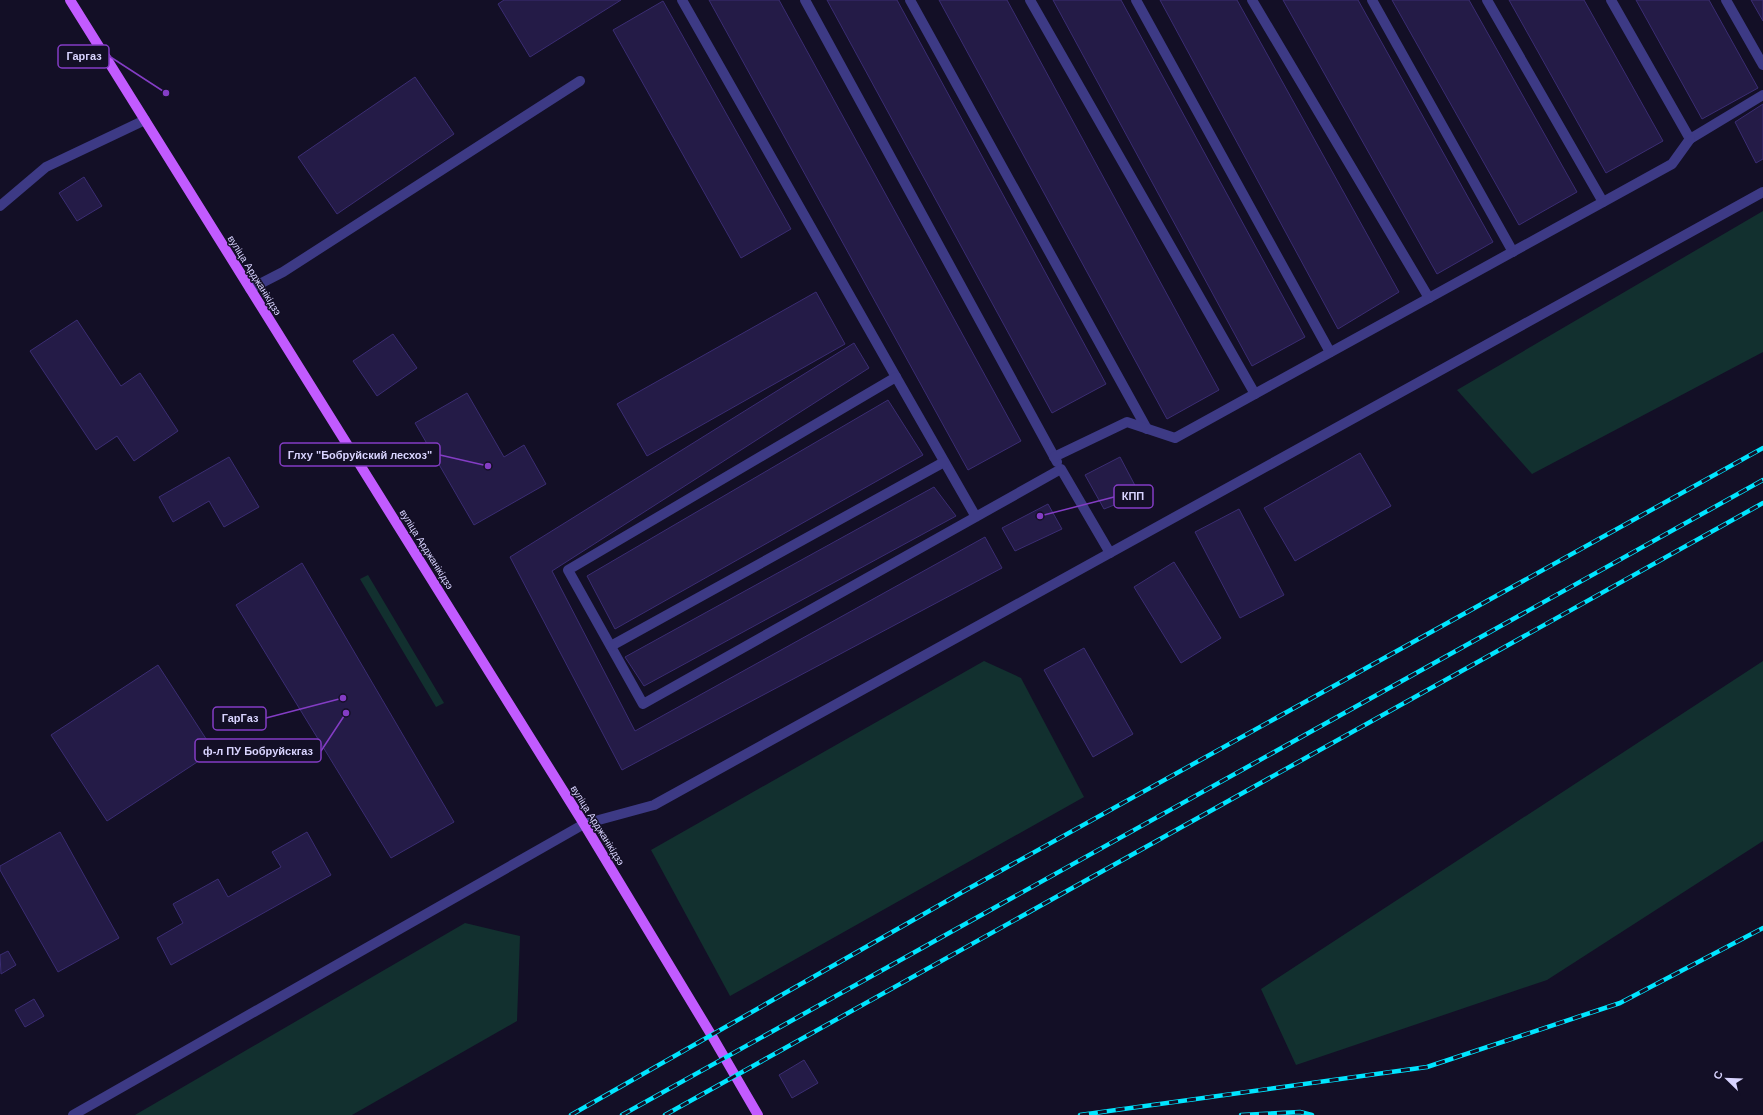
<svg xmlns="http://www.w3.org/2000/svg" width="1763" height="1115" font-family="Arial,sans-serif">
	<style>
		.green { fill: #12302f }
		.building { fill: #241b47; stroke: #3b2d73 }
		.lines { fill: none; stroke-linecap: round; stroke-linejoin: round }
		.minor { stroke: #3d3a85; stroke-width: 10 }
		.major { stroke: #c25bff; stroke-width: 10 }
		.rail-casing { stroke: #00e5ff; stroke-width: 4.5 }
		.rail { stroke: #130f26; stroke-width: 3; stroke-dasharray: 9; stroke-linecap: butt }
		.labels { text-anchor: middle; stroke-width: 3; stroke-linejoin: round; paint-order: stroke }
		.street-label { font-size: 10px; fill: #d9d4ff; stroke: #130f26 }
		.leader { fill: none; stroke: #843dc5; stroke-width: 1.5 }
		.callout-dot { fill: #843dc5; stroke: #130f26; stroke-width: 1.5 }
		.callout { fill: #130f26; stroke: #843dc5; stroke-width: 1.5 }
		.callout-label { font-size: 11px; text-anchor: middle; font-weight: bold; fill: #d9d4ff }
	</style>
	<rect width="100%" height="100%" fill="#130f26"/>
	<g class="green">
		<polygon points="1763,211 1763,352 1532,474 1457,390"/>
		<polygon points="368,575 444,703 436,707 360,579"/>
		<polygon points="984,661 1021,678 1084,797 730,996 651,850"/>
		<polygon points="1763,661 1763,841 1547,980 1296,1065 1261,989"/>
		<polygon points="465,923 520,936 517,1021 352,1115 135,1115"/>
	</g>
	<g class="building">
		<polygon points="504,0 621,0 530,57 498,4"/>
		<polygon points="709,0 779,0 1021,441 968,470"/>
		<polygon points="827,0 897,0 1106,384 1052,413"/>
		<polygon points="939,0 1007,0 1219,390 1167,419"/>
		<polygon points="1053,0 1121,0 1305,337 1252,366"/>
		<polygon points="1160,0 1237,0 1399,292 1338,329"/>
		<polygon points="1283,0 1358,0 1493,242 1437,274"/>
		<polygon points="1392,0 1469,0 1577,192 1519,225"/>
		<polygon points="1509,0 1584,0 1663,141 1606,173"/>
		<polygon points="1636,0 1709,0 1758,88 1702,119"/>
		<polygon points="1751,0 1763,0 1763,21"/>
		<polygon points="663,1 791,229 741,258 613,30"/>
		<polygon points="415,77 454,134 337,214 298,157"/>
		<polygon points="1763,104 1763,159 1756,163 1735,122"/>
		<polygon points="84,177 102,206 77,221 59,193"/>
		<polygon points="816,292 845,344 647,456 617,404"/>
		<polygon points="77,320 121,386 140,373 178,431 134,461 117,436 96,450 30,351"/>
		<polygon points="393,334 417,368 377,396 353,361"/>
		<polygon points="854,343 869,368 552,571 635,731 985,537 1002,568 622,770 510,557"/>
		<polygon points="467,393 504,457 524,445 546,484 474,525 415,423"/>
		<polygon points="888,400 923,455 615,629 587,576"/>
		<polygon points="1360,453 1391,506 1295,561 1264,508"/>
		<polygon points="229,457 259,507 224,527 209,501 173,522 159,497"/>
		<polygon points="1120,457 1140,495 1104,509 1085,475"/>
		<polygon points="934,487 956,516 644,686 625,657"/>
		<polygon points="1048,504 1062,529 1015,551 1002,528"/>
		<polygon points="1239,509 1284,595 1240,618 1195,532"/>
		<polygon points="1174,562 1221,638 1181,663 1134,587"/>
		<polygon points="302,563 454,822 391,858 236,605"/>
		<polygon points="1084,648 1133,734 1093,757 1044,670"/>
		<polygon points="158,665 214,751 107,821 51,735"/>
		<polygon points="60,832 119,938 58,972 0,870 0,866"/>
		<polygon points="307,832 331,875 171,965 157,938 183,923 173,904 218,879 228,897 281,867 272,852"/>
		<polygon points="8,951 16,965 1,974 0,955"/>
		<polygon points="34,999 44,1016 25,1027 15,1010"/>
		<polygon points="804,1060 818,1083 792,1098 779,1075"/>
	</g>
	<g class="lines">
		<g class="minor">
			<polyline points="682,0 896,377"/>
			<polyline points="805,0 1057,462"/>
			<polyline points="910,0 1147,429"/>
			<polyline points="1030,0 1255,394"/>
			<polyline points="1136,0 1330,352"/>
			<polyline points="1252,0 1429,298"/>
			<polyline points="1372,0 1513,252"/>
			<polyline points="1487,0 1603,202"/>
			<polyline points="1611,0 1690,139 1763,95"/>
			<polyline points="1726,0 1763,65"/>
			<polyline points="0,206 46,167 145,120"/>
			<polyline points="250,289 283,272 580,81"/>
			<polyline points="1054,457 1127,422 1175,438 1672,164 1690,139"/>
			<polyline points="976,517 896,377 568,570 643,704 1061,469 1110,553"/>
			<polyline points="611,646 944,462"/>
			<polyline points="73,1115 584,824 654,805 1763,192"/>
		</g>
		<polyline class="major" points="70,0 584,824 712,1036 758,1115"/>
		<defs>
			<g id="rail">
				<polyline points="571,1115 966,890 1763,448"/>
				<polyline points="622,1115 1763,480"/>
				<polyline points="665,1115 1763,503"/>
				<polyline points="1080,1115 1427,1067 1620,1003 1763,928"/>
				<polyline points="1241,1115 1300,1112 1312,1115"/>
			</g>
		</defs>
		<use href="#rail" class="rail-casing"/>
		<use href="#rail" class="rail"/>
	</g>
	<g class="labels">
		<g class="street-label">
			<text transform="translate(255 275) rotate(58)" y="4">вуліца Арджанікідзэ</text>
			<text transform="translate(427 549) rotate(58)" y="4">вуліца Арджанікідзэ</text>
			<text transform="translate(598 825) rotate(58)" y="4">вуліца Арджанікідзэ</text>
		</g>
	</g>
	<path class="leader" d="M166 93L109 56M488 466L440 455M1040 516L1114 497M343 698L266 718M346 713L321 751"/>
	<g class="callout-dot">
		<circle cx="166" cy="93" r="4"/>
		<circle cx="488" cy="466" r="4"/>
		<circle cx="1040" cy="516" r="4"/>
		<circle cx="343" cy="698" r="4"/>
		<circle cx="346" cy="713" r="4"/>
	</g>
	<g class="callout">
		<rect x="58" y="45" width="51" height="23" rx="4"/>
		<rect x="280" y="443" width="160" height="23" rx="4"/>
		<rect x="1114" y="485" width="39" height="23" rx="4"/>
		<rect x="213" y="707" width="53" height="23" rx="4"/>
		<rect x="195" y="739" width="126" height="23" rx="4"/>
	</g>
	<g class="callout-label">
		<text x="84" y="60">Гаргаз</text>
		<text x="360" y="459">Глху "Бобруйский лесхоз"</text>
		<text x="1133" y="500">КПП</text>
		<text x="240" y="722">ГарГаз</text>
		<text x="258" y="755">ф-л ПУ Бобруйскгаз</text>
	</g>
	<g transform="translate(1727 1079) rotate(293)" stroke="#130f26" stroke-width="3" paint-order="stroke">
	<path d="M0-3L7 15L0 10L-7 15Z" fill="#d9d4ff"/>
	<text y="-6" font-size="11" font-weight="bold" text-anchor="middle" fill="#d9d4ff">С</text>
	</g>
</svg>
